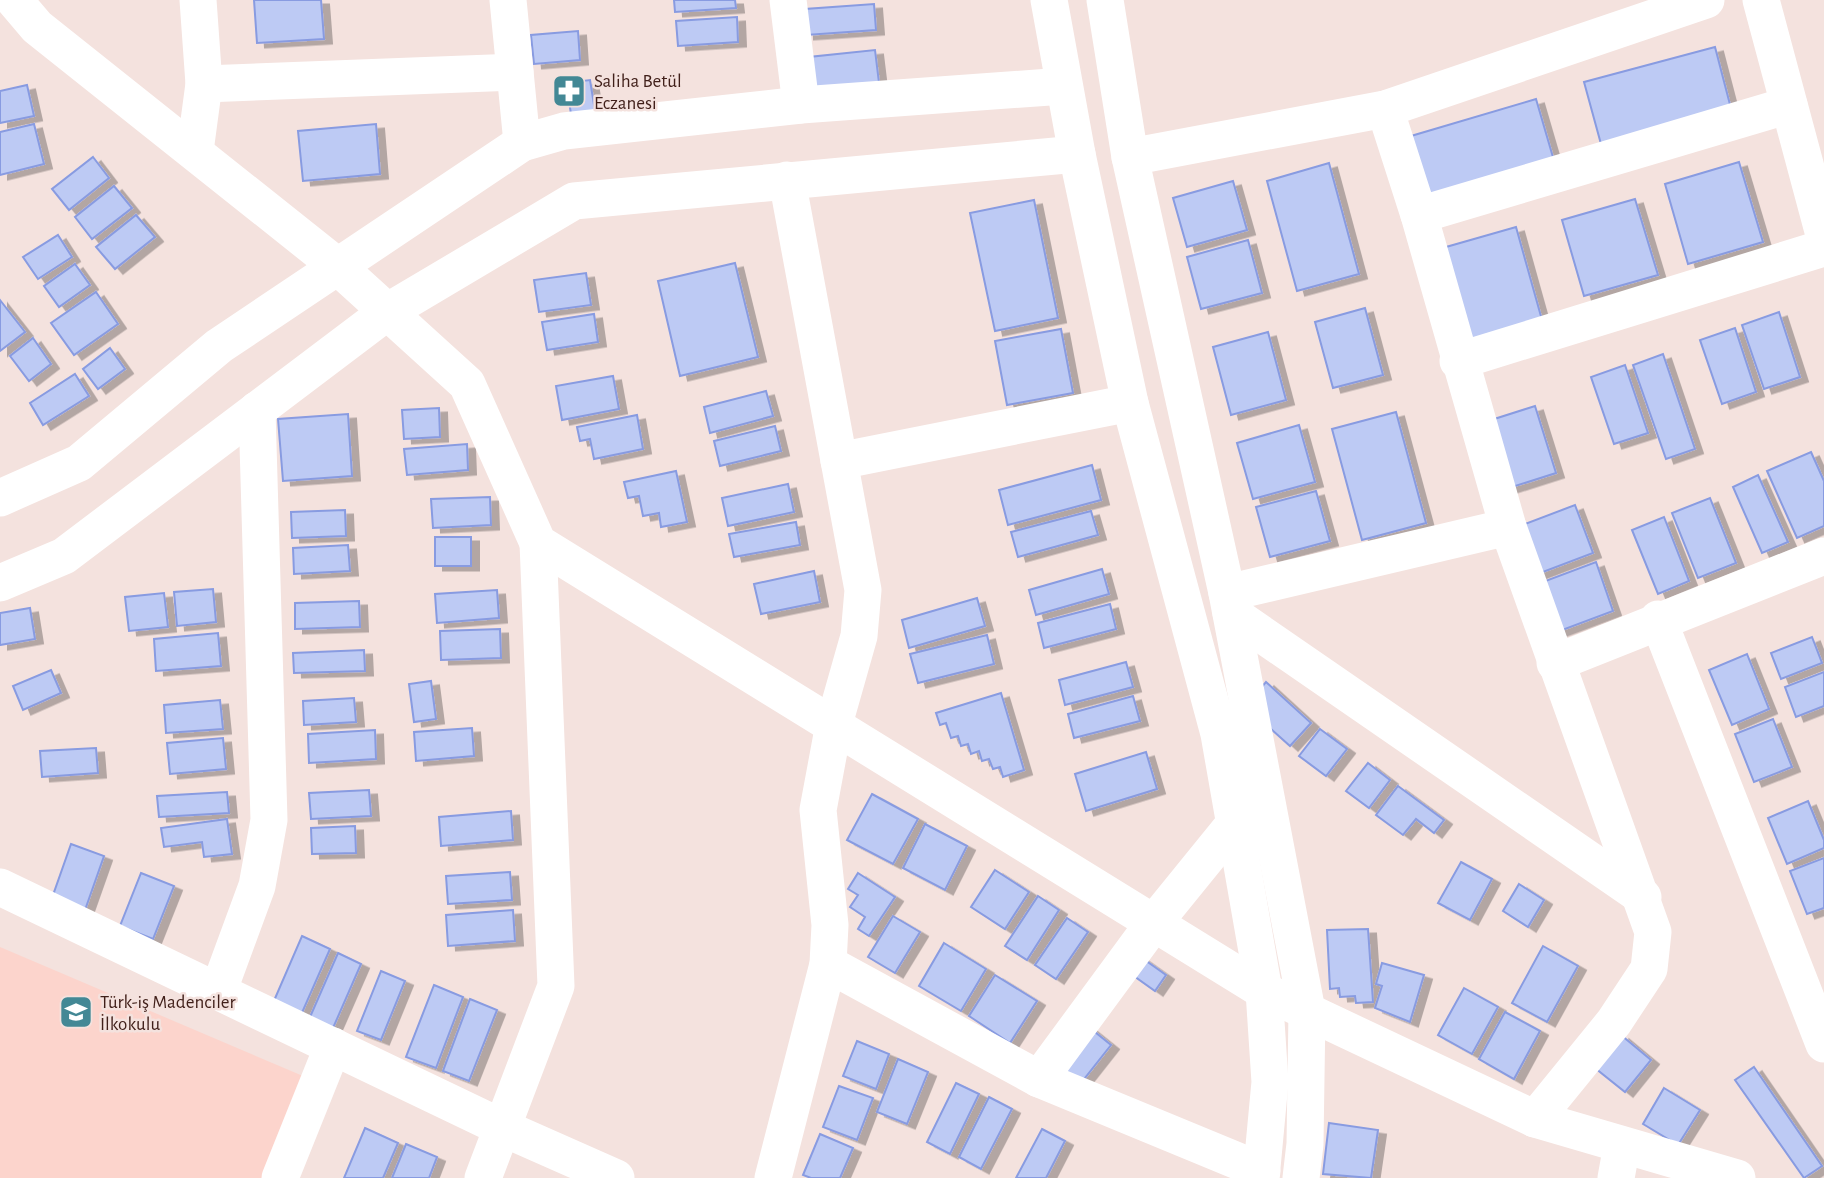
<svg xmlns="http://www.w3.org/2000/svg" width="1824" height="1178" font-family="'Alegreya Sans',sans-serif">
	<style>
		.built { fill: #fcd4cc }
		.building { fill: #bdcaf4; stroke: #889be1; stroke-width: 2; filter: url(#shadow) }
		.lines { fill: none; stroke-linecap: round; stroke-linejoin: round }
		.minor { stroke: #fff; stroke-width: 37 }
		.labels { text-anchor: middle; stroke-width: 5; stroke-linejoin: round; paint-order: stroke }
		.poi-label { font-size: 19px; fill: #401f19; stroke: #f4e2de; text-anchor: start }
	</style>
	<defs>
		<filter id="shadow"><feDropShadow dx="8" dy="4.5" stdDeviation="0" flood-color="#0004"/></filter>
	</defs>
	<rect width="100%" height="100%" fill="#f4e2de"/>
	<polygon class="built" points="0,947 303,1076 262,1178 0,1178"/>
	<g class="building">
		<polygon points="254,0 321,0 324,39 257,43"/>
		<polygon points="674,0 735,0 736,8 675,12"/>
		<polygon points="874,4 876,30 806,35 805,9"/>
		<polygon points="737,17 738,42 678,46 676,21"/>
		<polygon points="578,31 580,60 534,64 531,35"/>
		<polygon points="1715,47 1734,120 1604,155 1584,82"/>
		<polygon points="875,50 879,83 812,90 809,57"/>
		<polygon points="590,80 595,111 571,114 566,83"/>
		<polygon points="27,85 34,116 0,123 0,91"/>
		<polygon points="1536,99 1557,171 1432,208 1411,136"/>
		<polygon points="34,124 44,164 0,175 0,132"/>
		<polygon points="376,124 380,174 303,181 298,131"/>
		<polygon points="93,157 109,178 69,210 52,189"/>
		<polygon points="1739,162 1763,242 1688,264 1665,184"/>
		<polygon points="1329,163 1359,274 1297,291 1267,181"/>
		<polygon points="1233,181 1247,230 1187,247 1173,198"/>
		<polygon points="114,186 132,208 92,239 75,217"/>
		<polygon points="1635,199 1658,275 1584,296 1562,220"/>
		<polygon points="1034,200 1058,318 995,331 970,213"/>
		<polygon points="136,215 155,237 115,269 96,247"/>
		<polygon points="1516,227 1542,320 1465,342 1439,249"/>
		<polygon points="58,235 72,257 38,279 23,257"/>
		<polygon points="1248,240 1262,293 1201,309 1187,257"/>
		<polygon points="735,263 758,357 680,376 658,281"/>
		<polygon points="75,264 90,285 59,307 44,286"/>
		<polygon points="586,273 591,305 539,312 534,280"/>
		<polygon points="96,292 118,324 74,355 51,323"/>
		<polygon points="0,300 25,332 0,351"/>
		<polygon points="1365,308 1383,375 1333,388 1315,322"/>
		<polygon points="1779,312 1800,377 1764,389 1742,325"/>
		<polygon points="594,314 598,342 547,350 542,322"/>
		<polygon points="1735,328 1756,392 1722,404 1700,340"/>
		<polygon points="1061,329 1073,393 1007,405 995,341"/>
		<polygon points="1268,332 1286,400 1231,415 1213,347"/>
		<polygon points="33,338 51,364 29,381 10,356"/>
		<polygon points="110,348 125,369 98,389 83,369"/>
		<polygon points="1663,354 1695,449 1666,459 1633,365"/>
		<polygon points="1625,365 1648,433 1614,444 1591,377"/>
		<polygon points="75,374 89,396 43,425 30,403"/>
		<polygon points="613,376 619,409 562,420 556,386"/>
		<polygon points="766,391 773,416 710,433 704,407"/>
		<polygon points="1535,406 1556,473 1509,488 1488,421"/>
		<polygon points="439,408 440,437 404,439 402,410"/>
		<polygon points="1396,412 1426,523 1362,540 1332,429"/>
		<polygon points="348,414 352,476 283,481 278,419"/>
		<polygon points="637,415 643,449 594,459 590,439 580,441 577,427"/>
		<polygon points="1299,425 1315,482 1253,499 1237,443"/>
		<polygon points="775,426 781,451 720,466 714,441"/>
		<polygon points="467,444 468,470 407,475 404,449"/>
		<polygon points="1811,452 1824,481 1824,526 1797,538 1767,471"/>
		<polygon points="1092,465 1101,500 1008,525 999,490"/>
		<polygon points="676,471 687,522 661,527 659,513 643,516 639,496 628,498 624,482"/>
		<polygon points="1758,475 1788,542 1762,553 1733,487"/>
		<polygon points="788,484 794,512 728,526 722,498"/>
		<polygon points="1316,491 1330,541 1270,557 1256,507"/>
		<polygon points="490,497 491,525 433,528 431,499"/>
		<polygon points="1710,498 1736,563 1698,578 1672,513"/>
		<polygon points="1575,505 1593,553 1535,575 1517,527"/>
		<polygon points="345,510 346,536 292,538 291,512"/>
		<polygon points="1091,511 1098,535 1018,557 1011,532"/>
		<polygon points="1664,517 1689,581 1658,594 1632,530"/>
		<polygon points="796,522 800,545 734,557 729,534"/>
		<rect x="435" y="537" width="36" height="29"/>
		<polygon points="348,545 350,571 294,574 293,548"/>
		<polygon points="1596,562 1613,611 1557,632 1540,583"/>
		<polygon points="1102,569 1109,594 1036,615 1029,590"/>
		<polygon points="814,571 820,602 761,614 754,584"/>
		<polygon points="213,589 216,622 177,626 174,592"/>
		<polygon points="497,590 499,618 437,623 435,594"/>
		<polygon points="164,593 168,627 129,631 125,597"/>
		<polygon points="977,598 985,626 909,648 902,620"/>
		<polygon points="359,601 360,627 295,629 295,603"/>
		<polygon points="1110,604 1116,629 1044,648 1038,623"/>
		<polygon points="30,608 35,639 0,645 0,613"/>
		<polygon points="500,629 501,658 441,660 440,631"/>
		<polygon points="218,633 221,666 156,671 154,639"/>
		<polygon points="987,635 994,664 918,683 910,654"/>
		<polygon points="1812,637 1822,663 1781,679 1771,653"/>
		<polygon points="364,650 365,671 294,673 293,653"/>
		<polygon points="1747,654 1769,709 1732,725 1709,670"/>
		<polygon points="1126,662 1133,687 1065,705 1059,680"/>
		<polygon points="51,670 61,693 23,710 13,686"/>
		<polygon points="1824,672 1824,706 1796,717 1785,687"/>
		<polygon points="431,681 436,719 414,722 409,684"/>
		<polygon points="1266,682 1311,723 1290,746 1262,721 1255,695"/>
		<polygon points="1001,693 1024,770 1003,777 1000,767 993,769 989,759 982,761 979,751 971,754 968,744 961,746 958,736 951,738 946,723 940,725 936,713"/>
		<polygon points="1133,696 1140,721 1074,738 1068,714"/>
		<polygon points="354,698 356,722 304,725 303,701"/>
		<polygon points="220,700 223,729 166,733 164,705"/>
		<polygon points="1773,719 1792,767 1754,782 1735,734"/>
		<polygon points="472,728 474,756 416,761 414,732"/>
		<polygon points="1320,729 1347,749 1326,776 1299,756"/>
		<polygon points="375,730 376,759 309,763 308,734"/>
		<polygon points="223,738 226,769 170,774 167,743"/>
		<polygon points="96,748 98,773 42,777 40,751"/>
		<polygon points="1146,752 1157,789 1086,811 1075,774"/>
		<polygon points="1368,763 1390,780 1369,808 1346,791"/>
		<polygon points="1398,786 1444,820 1434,833 1416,819 1403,835 1376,815"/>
		<polygon points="369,790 371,816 311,819 309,793"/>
		<polygon points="227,792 229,813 159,817 157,796"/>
		<polygon points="872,794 918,819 893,864 847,840"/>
		<polygon points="1808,801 1824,840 1824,848 1787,864 1768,818"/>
		<polygon points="511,811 513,840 441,846 439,817"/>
		<polygon points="227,819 232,854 204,857 202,842 164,847 161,828"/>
		<polygon points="925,824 967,846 945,890 903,868"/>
		<polygon points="355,826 356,853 312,854 311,828"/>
		<polygon points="71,844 104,856 85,910 52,898"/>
		<polygon points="1824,858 1824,908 1807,914 1790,871"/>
		<polygon points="1461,862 1492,879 1470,920 1438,903"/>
		<polygon points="995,870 1029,892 1005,929 971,907"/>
		<polygon points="510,872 512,900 448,904 446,876"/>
		<polygon points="141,873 174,886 153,939 120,926"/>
		<polygon points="858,873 895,897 869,936 858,929 865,917 850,907 858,895 848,889"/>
		<polygon points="1519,884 1544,900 1528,927 1503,911"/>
		<polygon points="1038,896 1059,910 1027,960 1005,946"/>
		<polygon points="513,910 515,941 448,946 446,915"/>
		<polygon points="893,916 920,932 895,973 868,957"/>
		<polygon points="1067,918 1088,932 1056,979 1035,965"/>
		<polygon points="1368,929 1373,1002 1356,1003 1355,996 1340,997 1339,988 1330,989 1327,930"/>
		<polygon points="302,936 330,949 301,1015 273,1003"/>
		<polygon points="944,943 986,969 961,1011 919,986"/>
		<polygon points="1543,946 1578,966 1547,1022 1512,1003"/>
		<polygon points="338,953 361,964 333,1028 310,1017"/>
		<polygon points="1135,953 1166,975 1155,991 1124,969"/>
		<polygon points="1382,963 1424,975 1410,1022 1375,1008 1382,986 1376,984"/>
		<polygon points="381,971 405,981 381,1040 357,1031"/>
		<polygon points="995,975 1037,1001 1010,1043 969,1016"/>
		<polygon points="434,985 463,997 436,1068 406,1057"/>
		<polygon points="1464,988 1498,1007 1472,1054 1438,1035"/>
		<polygon points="470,999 497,1010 469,1081 443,1071"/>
		<polygon points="1505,1012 1540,1031 1514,1079 1479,1059"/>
		<polygon points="1085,1024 1111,1045 1073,1093 1047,1072"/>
		<polygon points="1621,1035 1651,1060 1625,1092 1595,1068"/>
		<polygon points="857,1041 889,1054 876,1089 843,1076"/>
		<polygon points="898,1059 928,1072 907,1124 877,1112"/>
		<polygon points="1754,1067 1822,1166 1804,1178 1735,1080"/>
		<polygon points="956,1083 979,1094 950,1154 927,1142"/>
		<polygon points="839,1086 873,1098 857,1140 823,1127"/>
		<polygon points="1664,1088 1700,1110 1678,1145 1643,1124"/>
		<polygon points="989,1097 1012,1109 981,1169 959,1157"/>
		<polygon points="1329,1123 1378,1130 1371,1178 1323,1174"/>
		<polygon points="365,1128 398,1143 383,1178 344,1178"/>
		<polygon points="1042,1129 1065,1141 1046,1178 1016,1178"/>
		<polygon points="820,1134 853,1148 840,1178 811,1178 803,1175"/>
		<polygon points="406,1144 437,1157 429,1178 392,1178"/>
	</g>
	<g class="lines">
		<g class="minor">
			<polyline points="14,0 37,27 336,265 467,384 538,543 1264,991 1535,1119 1737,1178"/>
			<polyline points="508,0 522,143"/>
			<polyline points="788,0 801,105"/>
			<polyline points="1049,0 1077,154 1130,403 1219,734 1264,991 1270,1082 1261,1178"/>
			<polyline points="1105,0 1130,157 1227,593 1307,1011 1305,1144 1301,1178"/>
			<polyline points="1761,0 1824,235"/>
			<polyline points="204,84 515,72"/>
			<polyline points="1385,109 1419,215 1508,527 1653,932 1649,969 1614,1022 1535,1119"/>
			<polyline points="195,151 204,84 198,0"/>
			<polyline points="1130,157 1385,109 1706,0"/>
			<polyline points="1419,215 1789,105"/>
			<polyline points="1458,361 1824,248"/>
			<polyline points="839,461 1130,403"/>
			<polyline points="0,498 79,463 219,346 522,143 564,131 801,105 1064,86"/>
			<polyline points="0,583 64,556 387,312 574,201 1077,154"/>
			<polyline points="1227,593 1508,527"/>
			<polyline points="1231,613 1643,897"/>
			<polyline points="1658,619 1824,1044"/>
			<polyline points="1555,663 1824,556"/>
			<polyline points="0,887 503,1128 616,1178"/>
			<polyline points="828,964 1039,1079 1262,1171"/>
			<polyline points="218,992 257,886 269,820 257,410"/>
			<polyline points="1039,1079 1153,924 1235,823"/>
			<polyline points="280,1178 333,1046"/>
			<polyline points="483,1178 556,986 538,543"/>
			<polyline points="773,1178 828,964 830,925 818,810 834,724 859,636 863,590 787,180"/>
			<polyline points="1616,1178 1622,1145"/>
		</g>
	</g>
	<defs>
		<symbol id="pharmacy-square" viewBox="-11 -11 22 22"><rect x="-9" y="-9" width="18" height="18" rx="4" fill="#438895" stroke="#f4e2de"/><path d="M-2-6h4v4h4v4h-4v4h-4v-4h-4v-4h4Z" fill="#fff"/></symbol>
		<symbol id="school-square" viewBox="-11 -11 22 22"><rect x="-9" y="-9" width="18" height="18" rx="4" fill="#438895" stroke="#f4e2de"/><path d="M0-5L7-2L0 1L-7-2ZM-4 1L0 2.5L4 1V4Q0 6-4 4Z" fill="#fff"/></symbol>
	</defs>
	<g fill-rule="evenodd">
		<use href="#pharmacy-square" x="550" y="72" width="38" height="38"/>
		<use href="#school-square" x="57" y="993" width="38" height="38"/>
	</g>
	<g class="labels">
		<g class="poi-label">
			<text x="594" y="87">Saliha Betül<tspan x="594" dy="22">Eczanesi</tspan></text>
			<text x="100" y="1008">Türk-iş Madenciler<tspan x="100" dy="22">İlkokulu</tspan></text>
		</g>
	</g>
</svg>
